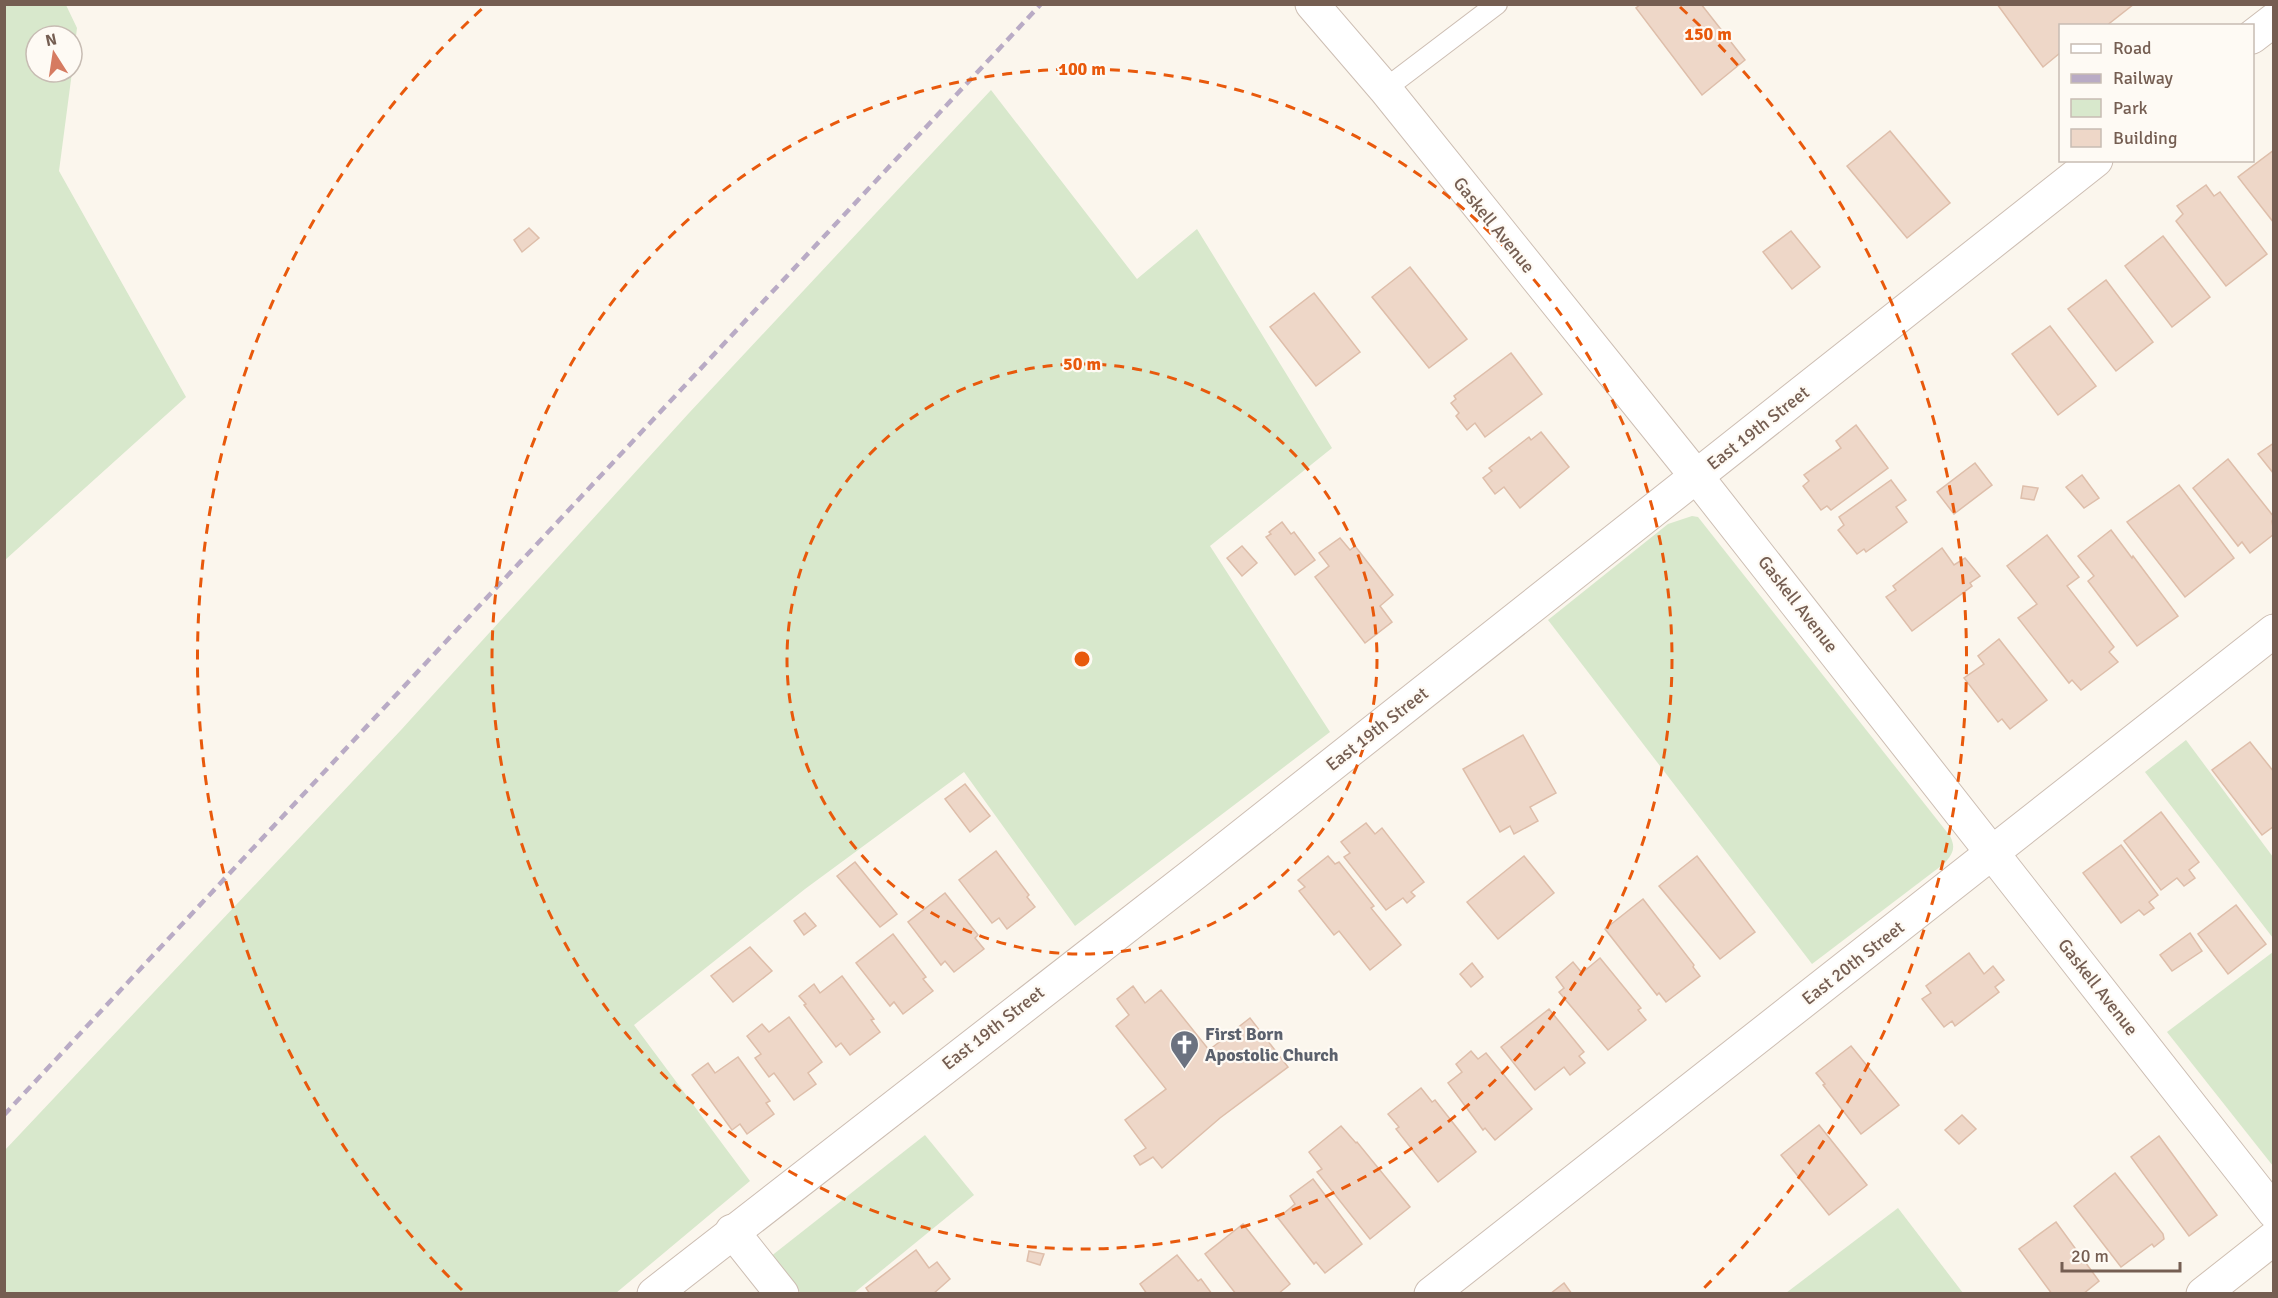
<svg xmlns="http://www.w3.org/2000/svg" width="2278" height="1298" font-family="Signika,sans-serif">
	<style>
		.green { fill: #d8e8cc }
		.building { fill: #eed7c8; stroke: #debeaa; stroke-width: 1.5 }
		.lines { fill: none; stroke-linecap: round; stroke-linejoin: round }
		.service-casing { stroke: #cdbeb3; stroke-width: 22 }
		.minor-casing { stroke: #cdbeb3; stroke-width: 35 }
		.secondary-casing { stroke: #cfbfb1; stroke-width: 35 }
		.service { stroke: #fff; stroke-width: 20 }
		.minor { stroke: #fff; stroke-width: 33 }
		.secondary { stroke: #fff; stroke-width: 33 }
		.rail { stroke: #b9abc5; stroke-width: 4.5; stroke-dasharray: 9 6; stroke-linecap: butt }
		.ring { fill: none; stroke: #e8590c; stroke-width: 3; stroke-dasharray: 10 8 }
		.labels { text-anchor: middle; stroke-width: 4.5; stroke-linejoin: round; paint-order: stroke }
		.street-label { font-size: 18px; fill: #755e52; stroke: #fefaf4 }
		.worship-label { font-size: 18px; font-weight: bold; fill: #5b616d; stroke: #fefaf4; text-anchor: start }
		.centre { fill: #e8590c; stroke: #fefaf4; stroke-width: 3 }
		.ring-label { font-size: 18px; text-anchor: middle; font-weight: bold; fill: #e8590c; stroke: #fefaf4; stroke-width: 4.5; stroke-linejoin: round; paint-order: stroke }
	</style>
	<rect width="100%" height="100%" fill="#fbf6ed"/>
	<g class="green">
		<polygon points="5,4 66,5 77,28 72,69 72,36 36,36 36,72 72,72 59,171 186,397 5,560"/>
		<polygon points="991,90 1137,279 1197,229 1332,448 1210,546 1330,732 1075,926 964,772 805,889 634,1025 750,1181 616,1293 5,1293 5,1150 401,730 689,413"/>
		<path d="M1692 516 1698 517 1950 836C1956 848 1953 853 1945 863L1812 964 1548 620 1668 524Z"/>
		<polygon points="2186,740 2273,857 2273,938 2145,772"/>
		<polygon points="2273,952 2273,1166 2167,1032"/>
		<polygon points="925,1135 974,1195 854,1293 801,1293 770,1257"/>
		<polygon points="1898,1208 1963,1293 1786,1293"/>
	</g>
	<g class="building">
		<polygon points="1641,4 1701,4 1745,60 1702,95 1636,8"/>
		<polygon points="1997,4 2134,4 2106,26 2060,26 2060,53 2043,67"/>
		<polygon points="1890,131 1950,203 1907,238 1847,166"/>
		<polygon points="2274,150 2274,223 2238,177"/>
		<polygon points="2206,185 2214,196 2220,192 2267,254 2226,286 2176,221 2183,214 2177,206"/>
		<polygon points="529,228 539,238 522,252 514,240"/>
		<polygon points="1791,231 1820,267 1792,289 1763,252"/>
		<polygon points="2163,236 2210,297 2172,327 2125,266"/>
		<polygon points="1410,267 1467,339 1429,368 1372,297"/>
		<polygon points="2106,280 2153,342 2116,371 2068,309"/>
		<polygon points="1314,293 1360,352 1316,386 1270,327"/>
		<polygon points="2050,326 2096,386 2058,415 2012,354"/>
		<polygon points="1511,353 1542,394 1485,437 1475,423 1467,430 1456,416 1459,413 1451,403 1456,399 1454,396"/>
		<polygon points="1856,425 1888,468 1831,510 1827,506 1821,510 1803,486 1809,481 1804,475 1841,448 1836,441"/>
		<polygon points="1541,432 1569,467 1520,508 1504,487 1495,494 1483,478 1492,471 1489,468 1529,437 1531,440"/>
		<polygon points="2274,443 2274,474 2258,454"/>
		<polygon points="2228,459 2274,517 2272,521 2274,534 2250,553 2242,542 2238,546 2193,488"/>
		<polygon points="1975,463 1992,485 1954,514 1937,492"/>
		<polygon points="2082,475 2099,498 2084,508 2066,487"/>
		<polygon points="1891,480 1906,500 1896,507 1907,522 1866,552 1864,549 1857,554 1838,530 1844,525 1839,517"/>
		<polygon points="2179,485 2234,558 2185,597 2127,522"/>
		<polygon points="2023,486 2038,488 2034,500 2021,498"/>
		<polygon points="1282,522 1291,534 1294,532 1315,560 1295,575 1266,537 1271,534 1269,532"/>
		<polygon points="2111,530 2132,558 2133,556 2178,616 2137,646 2088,581 2094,576 2078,556"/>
		<polygon points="2047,535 2079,577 2067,586 2114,647 2109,652 2118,662 2081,690 2072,680 2069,683 2018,618 2037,604 2007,566"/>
		<polygon points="1340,538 1350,550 1355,546 1393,595 1380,606 1392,622 1365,643 1315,577 1329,566 1319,553"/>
		<polygon points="1242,546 1257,563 1242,576 1227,558"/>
		<polygon points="1942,548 1954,565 1965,558 1980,576 1970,583 1972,586 1912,631 1886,597 1896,590 1893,586"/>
		<polygon points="1999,639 2047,700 2010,729 2002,719 1998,722 1964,678 1984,664 1978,656"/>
		<polygon points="1523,735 1556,793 1530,807 1538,821 1514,834 1510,826 1500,832 1463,769"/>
		<polygon points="2250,742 2274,772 2274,826 2262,835 2212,770"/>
		<polygon points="965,784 990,816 970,832 945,799"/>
		<polygon points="2161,812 2199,862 2189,870 2195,878 2184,886 2177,878 2161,890 2124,841"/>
		<polygon points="1366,823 1375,834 1382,828 1424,882 1411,892 1415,896 1407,903 1403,898 1386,910 1344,857 1350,853 1341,842"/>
		<polygon points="2121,845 2158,895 2149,902 2154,908 2144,915 2139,910 2121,923 2083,873"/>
		<polygon points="996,851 1029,895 1027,897 1035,907 1007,929 999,918 992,923 959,880"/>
		<polygon points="1328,856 1335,864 1339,862 1374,906 1371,908 1401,945 1370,970 1339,931 1334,935 1299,891 1305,887 1298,880"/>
		<polygon points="1524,856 1554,893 1498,939 1467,902"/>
		<polygon points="1697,856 1755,932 1720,959 1659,886"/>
		<polygon points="855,862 897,914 880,927 837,876"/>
		<polygon points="945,893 978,935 975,938 984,949 954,972 945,961 941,965 908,922"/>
		<polygon points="1643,899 1694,965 1693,967 1700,976 1666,1002 1659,993 1657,995 1605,929"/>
		<polygon points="2236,905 2266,944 2228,974 2198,934"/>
		<polygon points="805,913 816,926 804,935 794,921"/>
		<polygon points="2190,933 2202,951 2172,971 2160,955"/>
		<polygon points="893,934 926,977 923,979 933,991 903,1014 894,1002 890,1006 856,963"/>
		<polygon points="750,947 772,971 733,1002 711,976"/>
		<polygon points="1969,953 1984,974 1993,966 2004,980 1995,987 1999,992 1955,1026 1952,1021 1944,1027 1922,999 1931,993 1926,986"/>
		<polygon points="1600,958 1641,1008 1638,1010 1646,1020 1608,1050 1559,992 1564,988 1556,977 1573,962 1582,973"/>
		<polygon points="1472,963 1483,977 1471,987 1460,974"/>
		<polygon points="842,976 874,1019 871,1020 880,1032 850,1055 841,1043 836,1047 804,1005 806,1004 799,996 814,984 820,993"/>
		<polygon points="1133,986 1145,1003 1161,990 1209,1050 1250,1018 1288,1067 1220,1118 1162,1168 1153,1157 1140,1165 1134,1156 1146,1148 1125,1120 1166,1089 1116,1026 1129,1015 1117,999"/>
		<polygon points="1549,1009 1584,1052 1579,1056 1585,1063 1570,1075 1564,1067 1535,1090 1501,1047"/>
		<polygon points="789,1017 822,1062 808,1073 816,1084 794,1100 774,1073 769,1077 755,1058 761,1054 747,1036 762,1024 769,1032"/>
		<polygon points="1851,1046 1899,1105 1861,1134 1823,1085 1825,1084 1816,1073"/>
		<polygon points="1471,1051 1478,1059 1486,1053 1532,1109 1495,1140 1485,1128 1483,1130 1448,1083 1462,1072 1456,1064"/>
		<polygon points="738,1057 770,1101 766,1103 774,1114 747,1134 740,1124 732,1130 692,1075 708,1063 715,1073"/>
		<polygon points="1421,1088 1432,1102 1435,1100 1476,1152 1438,1182 1396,1129 1399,1127 1388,1114"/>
		<polygon points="1962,1115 1976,1129 1959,1144 1945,1130"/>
		<polygon points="1819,1125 1867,1185 1829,1215 1781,1155"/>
		<polygon points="1341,1126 1356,1143 1357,1142 1410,1207 1370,1239 1317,1172 1322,1169 1309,1152"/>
		<polygon points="2159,1136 2217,1215 2189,1236 2131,1157"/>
		<polygon points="2115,1173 2163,1234 2164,1239 2154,1247 2152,1244 2121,1267 2074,1206"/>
		<polygon points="1313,1179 1362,1244 1325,1273 1316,1262 1314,1264 1278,1218 1295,1204 1290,1196"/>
		<polygon points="2056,1222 2099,1281 2083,1294 2052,1294 2019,1249"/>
		<polygon points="1243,1224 1290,1284 1278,1294 1236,1294 1205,1254"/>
		<polygon points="916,1250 929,1268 937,1262 950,1279 933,1294 870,1294 866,1288"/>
		<polygon points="1029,1251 1044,1254 1040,1265 1027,1261"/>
		<polygon points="1177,1255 1198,1281 1201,1279 1212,1294 1147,1294 1140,1284"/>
		<polygon points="1564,1283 1572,1294 1550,1294"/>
	</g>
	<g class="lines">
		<defs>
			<polyline id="service" points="1385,89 1497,4"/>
			<g id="minor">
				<polyline points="1312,4 1385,89 1697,477 2274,1212"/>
				<polyline points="2252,37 2274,20"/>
				<polyline points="732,1231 782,1294"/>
				<polyline points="654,1294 1195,873 2096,160"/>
				<polyline points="1431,1294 2274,631"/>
			</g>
			<polyline id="secondary" points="2203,1294 2274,1238"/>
		</defs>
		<use href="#service" class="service-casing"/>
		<use href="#minor" class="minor-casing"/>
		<use href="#secondary" class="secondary-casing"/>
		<use href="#service" class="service"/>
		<use href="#minor" class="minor"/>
		<use href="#secondary" class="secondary"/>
		<polyline class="rail" points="4,1115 1041,4"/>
	</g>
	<g class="ring">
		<circle cx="1082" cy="659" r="295"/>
		<circle cx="1082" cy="659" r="590"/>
		<path d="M462 1290A885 885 0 0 1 484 7M1680 7A885 885 0 0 1 1702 1290"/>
	</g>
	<defs>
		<symbol id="church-pin" viewBox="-11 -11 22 30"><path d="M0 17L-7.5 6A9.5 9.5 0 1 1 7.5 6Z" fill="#6b7280" stroke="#fefaf4"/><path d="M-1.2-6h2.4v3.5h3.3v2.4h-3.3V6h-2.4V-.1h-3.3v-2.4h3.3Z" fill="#fff"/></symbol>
	</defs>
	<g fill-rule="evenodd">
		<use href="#church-pin" x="1168" y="1028" width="33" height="45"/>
	</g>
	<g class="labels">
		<g class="street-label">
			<text transform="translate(1494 225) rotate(51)" y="6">Gaskell Avenue</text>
			<text transform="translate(1758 428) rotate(-38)" y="6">East 19th Street</text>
			<text transform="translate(1798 604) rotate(52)" y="6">Gaskell Avenue</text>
			<text transform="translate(1377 729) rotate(-38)" y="6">East 19th Street</text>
			<text transform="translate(1853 963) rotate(-38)" y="6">East 20th Street</text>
			<text transform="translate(2098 987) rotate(52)" y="6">Gaskell Avenue</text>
			<text transform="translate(993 1028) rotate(-38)" y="6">East 19th Street</text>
		</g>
		<g class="worship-label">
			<text x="1205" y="1040">First Born<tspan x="1205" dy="21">Apostolic Church</tspan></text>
		</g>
	</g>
	<circle cx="1082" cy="659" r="9" class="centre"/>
	<g class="ring-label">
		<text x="1708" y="40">150 m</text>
		<text x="1082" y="75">100 m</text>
		<text x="1082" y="370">50 m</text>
	</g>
	<rect width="2278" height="1298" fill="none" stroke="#755e52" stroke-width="12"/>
	<rect x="2059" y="24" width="195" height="138" fill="#fefaf4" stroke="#c7bcb3" stroke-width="1.5"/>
	<rect x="2071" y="44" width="30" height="9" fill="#ffffff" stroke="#c7bcb3" stroke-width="1.5"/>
	<text x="2113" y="54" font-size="18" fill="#755e52">Road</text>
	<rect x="2071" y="74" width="30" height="9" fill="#b9abc5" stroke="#c7bcb3" stroke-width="1.5"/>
	<text x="2113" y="84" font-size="18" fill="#755e52">Railway</text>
	<rect x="2071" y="99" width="30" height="18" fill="#d8e8cc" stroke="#c7bcb3" stroke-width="1.5"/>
	<text x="2113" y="114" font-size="18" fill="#755e52">Park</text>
	<rect x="2071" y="129" width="30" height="18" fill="#eed7c8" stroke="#c7bcb3" stroke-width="1.5"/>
	<text x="2113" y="144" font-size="18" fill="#755e52">Building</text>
	<g transform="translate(54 54) rotate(348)"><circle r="28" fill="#fefaf4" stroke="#c7bcb3" stroke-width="1.5"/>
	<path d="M0-4.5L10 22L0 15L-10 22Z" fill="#d67b61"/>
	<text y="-9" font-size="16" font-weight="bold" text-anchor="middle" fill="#755e52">N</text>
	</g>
	<path d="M2062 1262v9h118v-9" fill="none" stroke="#755e52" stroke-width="3"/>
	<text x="2071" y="1262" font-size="18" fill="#755e52" stroke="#fefaf4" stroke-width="4.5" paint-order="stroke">20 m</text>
</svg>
